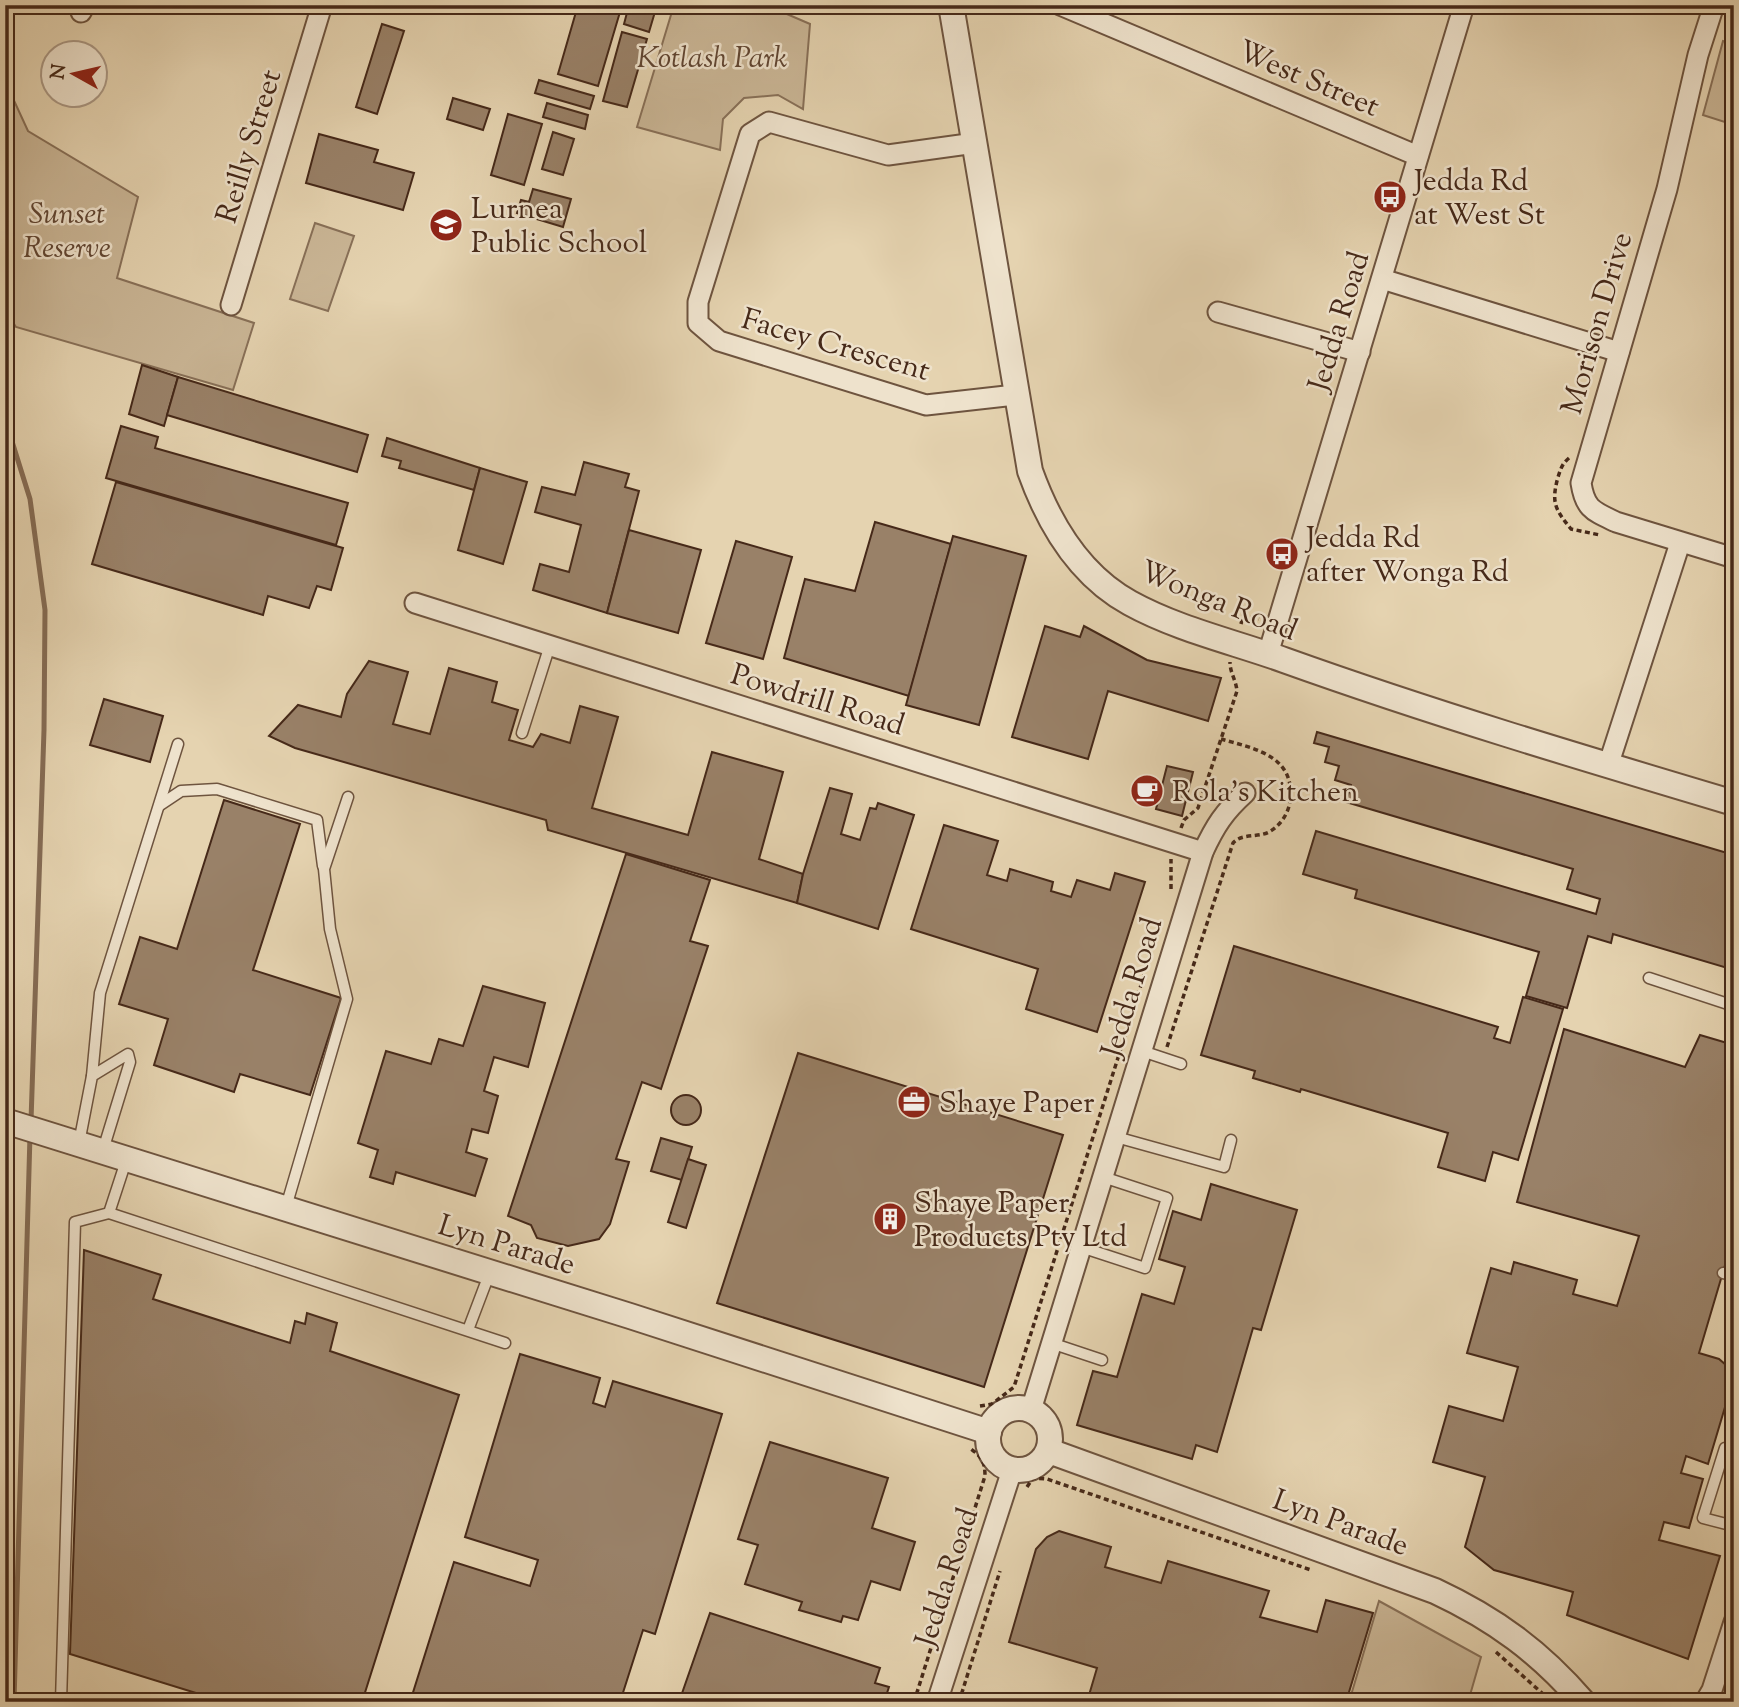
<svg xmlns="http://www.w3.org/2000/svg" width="1739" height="1707" font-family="'Sorts Mill Goudy',serif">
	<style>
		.green { fill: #cab696; stroke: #887058; stroke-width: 2 }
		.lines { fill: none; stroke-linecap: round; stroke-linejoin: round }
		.stream { stroke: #856c55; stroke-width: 5 }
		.building { fill: #998168; stroke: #462919; stroke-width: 2 }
		.service-casing { stroke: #6e543f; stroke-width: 13 }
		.minor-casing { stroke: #6e543f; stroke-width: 23 }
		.tertiary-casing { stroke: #6e543f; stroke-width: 28 }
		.path { stroke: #462919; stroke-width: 3.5; stroke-dasharray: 5 3.5; stroke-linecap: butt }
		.service { stroke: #eee2cc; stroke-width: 10 }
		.minor { stroke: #eee2cc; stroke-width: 19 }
		.tertiary { stroke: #eee2cc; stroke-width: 24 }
		.labels { text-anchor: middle; stroke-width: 5; stroke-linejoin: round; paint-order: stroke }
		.park-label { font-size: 30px; font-style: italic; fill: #604532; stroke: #eee2cc }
		.street-label { font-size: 30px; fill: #462919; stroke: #eee2cc }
		.poi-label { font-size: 30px; fill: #462919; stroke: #eee2cc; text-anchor: start }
	</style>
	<rect width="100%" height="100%" fill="#e5d3b0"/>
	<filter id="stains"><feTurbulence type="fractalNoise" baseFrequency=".00286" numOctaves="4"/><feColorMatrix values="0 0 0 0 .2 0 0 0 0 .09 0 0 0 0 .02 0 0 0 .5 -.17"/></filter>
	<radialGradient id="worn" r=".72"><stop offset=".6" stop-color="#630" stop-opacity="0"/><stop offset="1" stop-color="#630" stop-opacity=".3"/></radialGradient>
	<g class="green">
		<polygon points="674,5 766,5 810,24 803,109 778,95 744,98 723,119 720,150 637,127"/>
		<polygon points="1723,41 1734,44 1734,125 1703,115"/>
		<polygon points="5,81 28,131 138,197 117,278 254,323 233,390 16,327 5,310"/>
		<polygon points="315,223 354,236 328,311 290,299"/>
		<polygon points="1379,1601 1481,1657 1468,1702 1349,1702"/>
	</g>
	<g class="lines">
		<g class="stream">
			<polyline points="5,419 30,499 45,610 44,730 31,1121"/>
			<polyline points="14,1702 30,1135"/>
		</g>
	</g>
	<g class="building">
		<polygon points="578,5 595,5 620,12 598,86 558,74"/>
		<polygon points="629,5 657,5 649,32 624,24"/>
		<polygon points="382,24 404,31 377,114 356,107"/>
		<polygon points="622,32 647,39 627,107 603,101"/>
		<polygon points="539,80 594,96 590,109 535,93"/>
		<polygon points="453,98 490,109 483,130 447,119"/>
		<polygon points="547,103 588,115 585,129 543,117"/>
		<polygon points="508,114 542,124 524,185 491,175"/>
		<polygon points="553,132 574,139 563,175 542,169"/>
		<polygon points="319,134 378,150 374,162 414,173 403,210 306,183"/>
		<polygon points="533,189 571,199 563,227 517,213 521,200 529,202"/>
		<polygon points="142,365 178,377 164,426 129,414"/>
		<polygon points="178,377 368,435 357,472 167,415"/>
		<polygon points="121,426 158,437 155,448 348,503 336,545 106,478"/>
		<polygon points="387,438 480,468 474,490 399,468 401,461 382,456"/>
		<polygon points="584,462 629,474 625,487 639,491 607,613 533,590 540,564 569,572 581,525 535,512 542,487 575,495"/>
		<polygon points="480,468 527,482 503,564 458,550"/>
		<polygon points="116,482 343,548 331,590 317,586 309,608 268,596 263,615 92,564"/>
		<polygon points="875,522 951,544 909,696 784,658 805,579 855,591"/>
		<polygon points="629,530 701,550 678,633 607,613"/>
		<polygon points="953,536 1026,556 979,725 906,705"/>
		<polygon points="736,541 792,557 763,659 706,643"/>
		<polygon points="1045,626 1080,637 1084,626 1147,660 1221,678 1208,721 1108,691 1088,759 1012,737"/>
		<polygon points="369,661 408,672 393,724 430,734 449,668 497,682 492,702 518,710 509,740 533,747 541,734 570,743 580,706 618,717 592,808 688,835 712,752 783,772 759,859 803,874 797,903 548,830 546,820 295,748 269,736 298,705 341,717 347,694"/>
		<polygon points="104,699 163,716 150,762 90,745"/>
		<polygon points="1317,732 1734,855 1734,970 1613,934 1611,943 1588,936 1567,1008 1526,996 1539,952 1355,898 1357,890 1303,874 1316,831 1596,914 1600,899 1567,889 1573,869 1346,802 1351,785 1335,780 1339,766 1325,762 1329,747 1314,743"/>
		<polygon points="1167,766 1193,772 1182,816 1156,809"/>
		<polygon points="830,788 852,794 841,834 860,840 870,808 876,809 878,803 914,815 878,929 797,903 803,874"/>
		<polygon points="224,800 300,824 253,970 341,998 310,1095 240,1074 234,1092 154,1065 168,1019 119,1004 140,937 177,949"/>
		<polygon points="944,825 998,841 987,875 1007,881 1010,869 1053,882 1051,891 1071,897 1077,880 1110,890 1115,873 1145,882 1097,1032 1026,1009 1038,969 911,929"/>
		<polygon points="626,854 710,880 690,941 708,946 661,1089 642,1082 616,1159 629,1162 610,1224 599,1239 568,1246 537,1238 531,1225 508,1216"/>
		<polygon points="1234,946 1498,1027 1494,1038 1510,1043 1523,997 1563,1009 1518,1160 1493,1152 1485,1181 1438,1167 1448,1133 1301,1089 1300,1092 1253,1078 1255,1071 1201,1055"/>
		<polygon points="483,986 545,1003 528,1067 494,1057 484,1091 498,1096 488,1133 472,1129 466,1152 487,1159 475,1196 396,1172 393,1184 370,1177 378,1150 358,1143 386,1051 431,1064 439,1039 463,1046"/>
		<polygon points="1564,1029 1685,1067 1700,1035 1734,1045 1734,1245 1731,1245 1699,1353 1719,1359 1734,1372 1734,1377 1708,1464 1686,1456 1681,1473 1703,1479 1689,1528 1664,1522 1659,1540 1720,1556 1688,1659 1567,1615 1573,1592 1494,1570 1465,1547 1485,1477 1433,1462 1449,1406 1503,1421 1518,1367 1467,1353 1491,1268 1511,1274 1514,1262 1577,1280 1573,1294 1617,1306 1639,1236 1517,1202"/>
		<polygon points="798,1053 1063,1135 984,1387 717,1303"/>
		<circle cx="686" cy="1110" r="15"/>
		<polygon points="661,1138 692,1147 682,1180 651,1171"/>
		<polygon points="688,1159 706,1165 686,1228 668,1222"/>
		<polygon points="1211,1184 1297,1210 1261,1330 1253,1328 1217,1452 1196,1445 1192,1459 1077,1425 1093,1371 1117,1377 1142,1294 1174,1304 1185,1267 1159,1259 1173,1211 1201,1220"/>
		<polygon points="84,1250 161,1275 153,1299 290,1343 295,1321 305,1324 307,1313 337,1323 330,1351 459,1395 362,1702 225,1702 70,1654"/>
		<polygon points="520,1354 600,1378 593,1403 605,1407 613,1381 722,1414 655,1634 643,1630 620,1702 410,1702 454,1562 530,1586 538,1560 465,1537"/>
		<polygon points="770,1442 888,1478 872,1528 915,1542 900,1590 871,1581 858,1620 843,1616 841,1622 799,1610 802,1602 745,1584 758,1545 738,1539"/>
		<polygon points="1059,1531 1111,1547 1105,1567 1161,1583 1168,1561 1269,1591 1260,1617 1317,1632 1326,1600 1373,1613 1346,1702 1087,1702 1097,1668 1009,1642 1036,1549 1047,1537"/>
		<polygon points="710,1613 880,1668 875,1683 889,1687 885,1699 886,1702 679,1702"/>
		<polygon points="991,1695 1015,1702 1017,1695 1038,1702 989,1702"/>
	</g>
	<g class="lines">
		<defs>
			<g id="service">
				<polyline points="522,733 550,645"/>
				<polyline points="160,805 181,791 217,789 317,820 323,866"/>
				<polyline points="1649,978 1734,1006"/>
				<polyline points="1142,1051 1181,1064"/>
				<polyline points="92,1076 100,993 178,744"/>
				<polyline points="1116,1137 1224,1167 1231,1140"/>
				<polyline points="79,1143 92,1076 128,1054 130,1062 103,1150"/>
				<polyline points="286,1207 347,999 330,929 324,869 348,797"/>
				<polyline points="109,1213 505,1343"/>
				<polyline points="1081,1247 1145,1268 1167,1198 1103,1177"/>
				<polyline points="1723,1273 1734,1275"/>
				<polyline points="468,1330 490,1272"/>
				<polyline points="1051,1343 1102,1360"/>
				<polyline points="1732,1423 1734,1416"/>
				<polyline points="1725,1448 1703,1518 1734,1526"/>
				<polyline points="61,1702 75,1222 109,1213 126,1161"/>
			</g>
			<g id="minor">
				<polyline points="1060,5 1418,156"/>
				<path d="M1714 5 1698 55 1667 189 1581 483C1585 509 1593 511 1616 522L1734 558"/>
				<polyline points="81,12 85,5"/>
				<polyline points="975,143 888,155 769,122 750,134 698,302 698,323 719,341 926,405 1015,395"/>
				<polyline points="1382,279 1619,352"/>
				<polyline points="231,305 322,5"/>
				<polyline points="1218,312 1360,352"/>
				<polyline points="415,603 1203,852"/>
				<polyline points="1268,654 1464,5"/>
				<polyline points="1608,766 1680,543"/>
				<path d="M1031 1410 1203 852C1215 826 1224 812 1245 793"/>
				<polyline points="937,1702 1012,1470"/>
				<polyline points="1705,1702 1712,1690 1734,1622"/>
			</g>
			<g id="tertiary">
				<path d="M951 5 1030 471C1049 524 1079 575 1130 603 1177 629 1234 642 1284 660 1432 713 1583 758 1734 803"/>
				<polyline points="5,1121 630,1316 989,1432"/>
				<circle cx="1019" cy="1439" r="31"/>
				<path d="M1049 1451 1435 1591C1495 1619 1540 1652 1583 1702"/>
			</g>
		</defs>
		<use href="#service" class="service-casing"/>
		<use href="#minor" class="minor-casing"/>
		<use href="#tertiary" class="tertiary-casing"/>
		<g class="path">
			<path d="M1569 458C1562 464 1561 468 1558 477 1551 503 1555 509 1571 529L1600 535"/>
			<polyline points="1241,624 1243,615 1259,619"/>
			<path d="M1181 828 1184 820 1198 808 1237 691C1236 680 1230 673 1230 662"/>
			<polyline points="1171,889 1171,859"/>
			<path d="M1167 1047 1233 843C1242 833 1257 838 1269 832 1280 826 1288 814 1290 802 1296 756 1256 749 1221 739"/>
			<polyline points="980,1406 992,1404 1014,1387 1147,966"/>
			<polyline points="1027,1487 1033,1478 1047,1479 1311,1570"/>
			<polyline points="1496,1652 1552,1702"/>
			<path d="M914 1702 985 1476C985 1462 982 1457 971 1449"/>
			<polyline points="959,1702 1000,1571"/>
			<polyline points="1731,1702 1734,1695"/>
		</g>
		<use href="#service" class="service"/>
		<use href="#minor" class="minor"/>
		<use href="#tertiary" class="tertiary"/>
	</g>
	<defs>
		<symbol id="bus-disc" viewBox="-11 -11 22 22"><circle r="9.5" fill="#8f2418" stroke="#eee2cc"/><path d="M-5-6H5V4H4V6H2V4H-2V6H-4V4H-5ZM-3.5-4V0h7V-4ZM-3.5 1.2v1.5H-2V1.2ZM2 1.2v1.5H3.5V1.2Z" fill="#fff"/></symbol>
		<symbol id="school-disc" viewBox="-11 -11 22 22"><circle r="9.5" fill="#8f2418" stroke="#eee2cc"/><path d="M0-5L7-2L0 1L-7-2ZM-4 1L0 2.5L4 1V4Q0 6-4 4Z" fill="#fff"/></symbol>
		<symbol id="cafe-disc" viewBox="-11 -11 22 22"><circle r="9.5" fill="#8f2418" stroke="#eee2cc"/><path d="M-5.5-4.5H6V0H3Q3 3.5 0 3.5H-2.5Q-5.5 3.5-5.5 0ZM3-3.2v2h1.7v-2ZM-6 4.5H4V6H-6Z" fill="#fff"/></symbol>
		<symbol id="office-disc" viewBox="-11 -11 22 22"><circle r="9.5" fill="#8f2418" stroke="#eee2cc"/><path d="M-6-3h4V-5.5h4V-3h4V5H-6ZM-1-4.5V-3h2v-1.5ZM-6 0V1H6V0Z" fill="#fff"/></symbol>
		<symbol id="building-disc" viewBox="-11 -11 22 22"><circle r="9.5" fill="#8f2418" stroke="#eee2cc"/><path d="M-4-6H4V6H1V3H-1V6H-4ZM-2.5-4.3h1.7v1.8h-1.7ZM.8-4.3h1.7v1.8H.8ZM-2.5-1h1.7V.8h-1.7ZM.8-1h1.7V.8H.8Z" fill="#fff"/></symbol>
	</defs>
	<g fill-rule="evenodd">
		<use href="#bus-disc" x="1371" y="178" width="38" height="38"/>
		<use href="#school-disc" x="427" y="206" width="38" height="38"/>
		<use href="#bus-disc" x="1263" y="535" width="38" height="38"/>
		<use href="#cafe-disc" x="1128" y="772" width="38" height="38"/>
		<use href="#office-disc" x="895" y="1083" width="38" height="38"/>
		<use href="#building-disc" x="871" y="1200" width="38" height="38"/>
	</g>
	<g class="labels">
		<g class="park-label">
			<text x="712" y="67">Kotlash Park</text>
			<text x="67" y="223">Sunset<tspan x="67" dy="34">Reserve</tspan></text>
		</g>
		<g class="street-label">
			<text transform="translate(1309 78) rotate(23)" y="10">West Street</text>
			<text transform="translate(248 146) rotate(-73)" y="10">Reilly Street</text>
			<text transform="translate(1338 321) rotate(-73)" y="10">Jedda Road</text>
			<text transform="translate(1596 323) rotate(-74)" y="10">Morison Drive</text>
			<text transform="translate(836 344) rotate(16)" y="10">Facey Crescent</text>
			<text transform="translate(1219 600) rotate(22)" y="10">Wonga Road</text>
			<text transform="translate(818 699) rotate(17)" y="10">Powdrill Road</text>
			<text transform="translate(1131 987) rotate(-73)" y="10">Jedda Road</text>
			<text transform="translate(507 1244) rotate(17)" y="10">Lyn Parade</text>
			<text transform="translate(1341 1522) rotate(20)" y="10">Lyn Parade</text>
			<text transform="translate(946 1577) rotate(-72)" y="10">Jedda Road</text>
		</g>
		<g class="poi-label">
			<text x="1414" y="190">Jedda Rd<tspan x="1414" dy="34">at West St</tspan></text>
			<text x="471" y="218">Lurnea<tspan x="471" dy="34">Public School</tspan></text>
			<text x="1306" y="547">Jedda Rd<tspan x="1306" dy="34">after Wonga Rd</tspan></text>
			<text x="1172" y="801">Rola's Kitchen</text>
			<text x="939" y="1112">Shaye Paper</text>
			<text x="914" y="1212">Shaye Paper<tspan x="914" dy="34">Products Pty Ltd</tspan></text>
		</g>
	</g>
	<rect width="1739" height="1707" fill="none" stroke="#e5d3b0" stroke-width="28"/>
	<rect x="7" y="7" width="1725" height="1693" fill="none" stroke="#462919" stroke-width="3.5"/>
	<rect x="14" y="14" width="1711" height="1679" fill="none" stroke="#462919" stroke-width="2"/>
	<g transform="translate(74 74) rotate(278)"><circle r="33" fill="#eee2cc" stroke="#ab9884" stroke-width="2"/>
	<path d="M0-5L12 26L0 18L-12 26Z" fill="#8f2418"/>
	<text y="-10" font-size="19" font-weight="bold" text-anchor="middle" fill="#462919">N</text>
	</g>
	<rect width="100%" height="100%" filter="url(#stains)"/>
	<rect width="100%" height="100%" fill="url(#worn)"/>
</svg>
